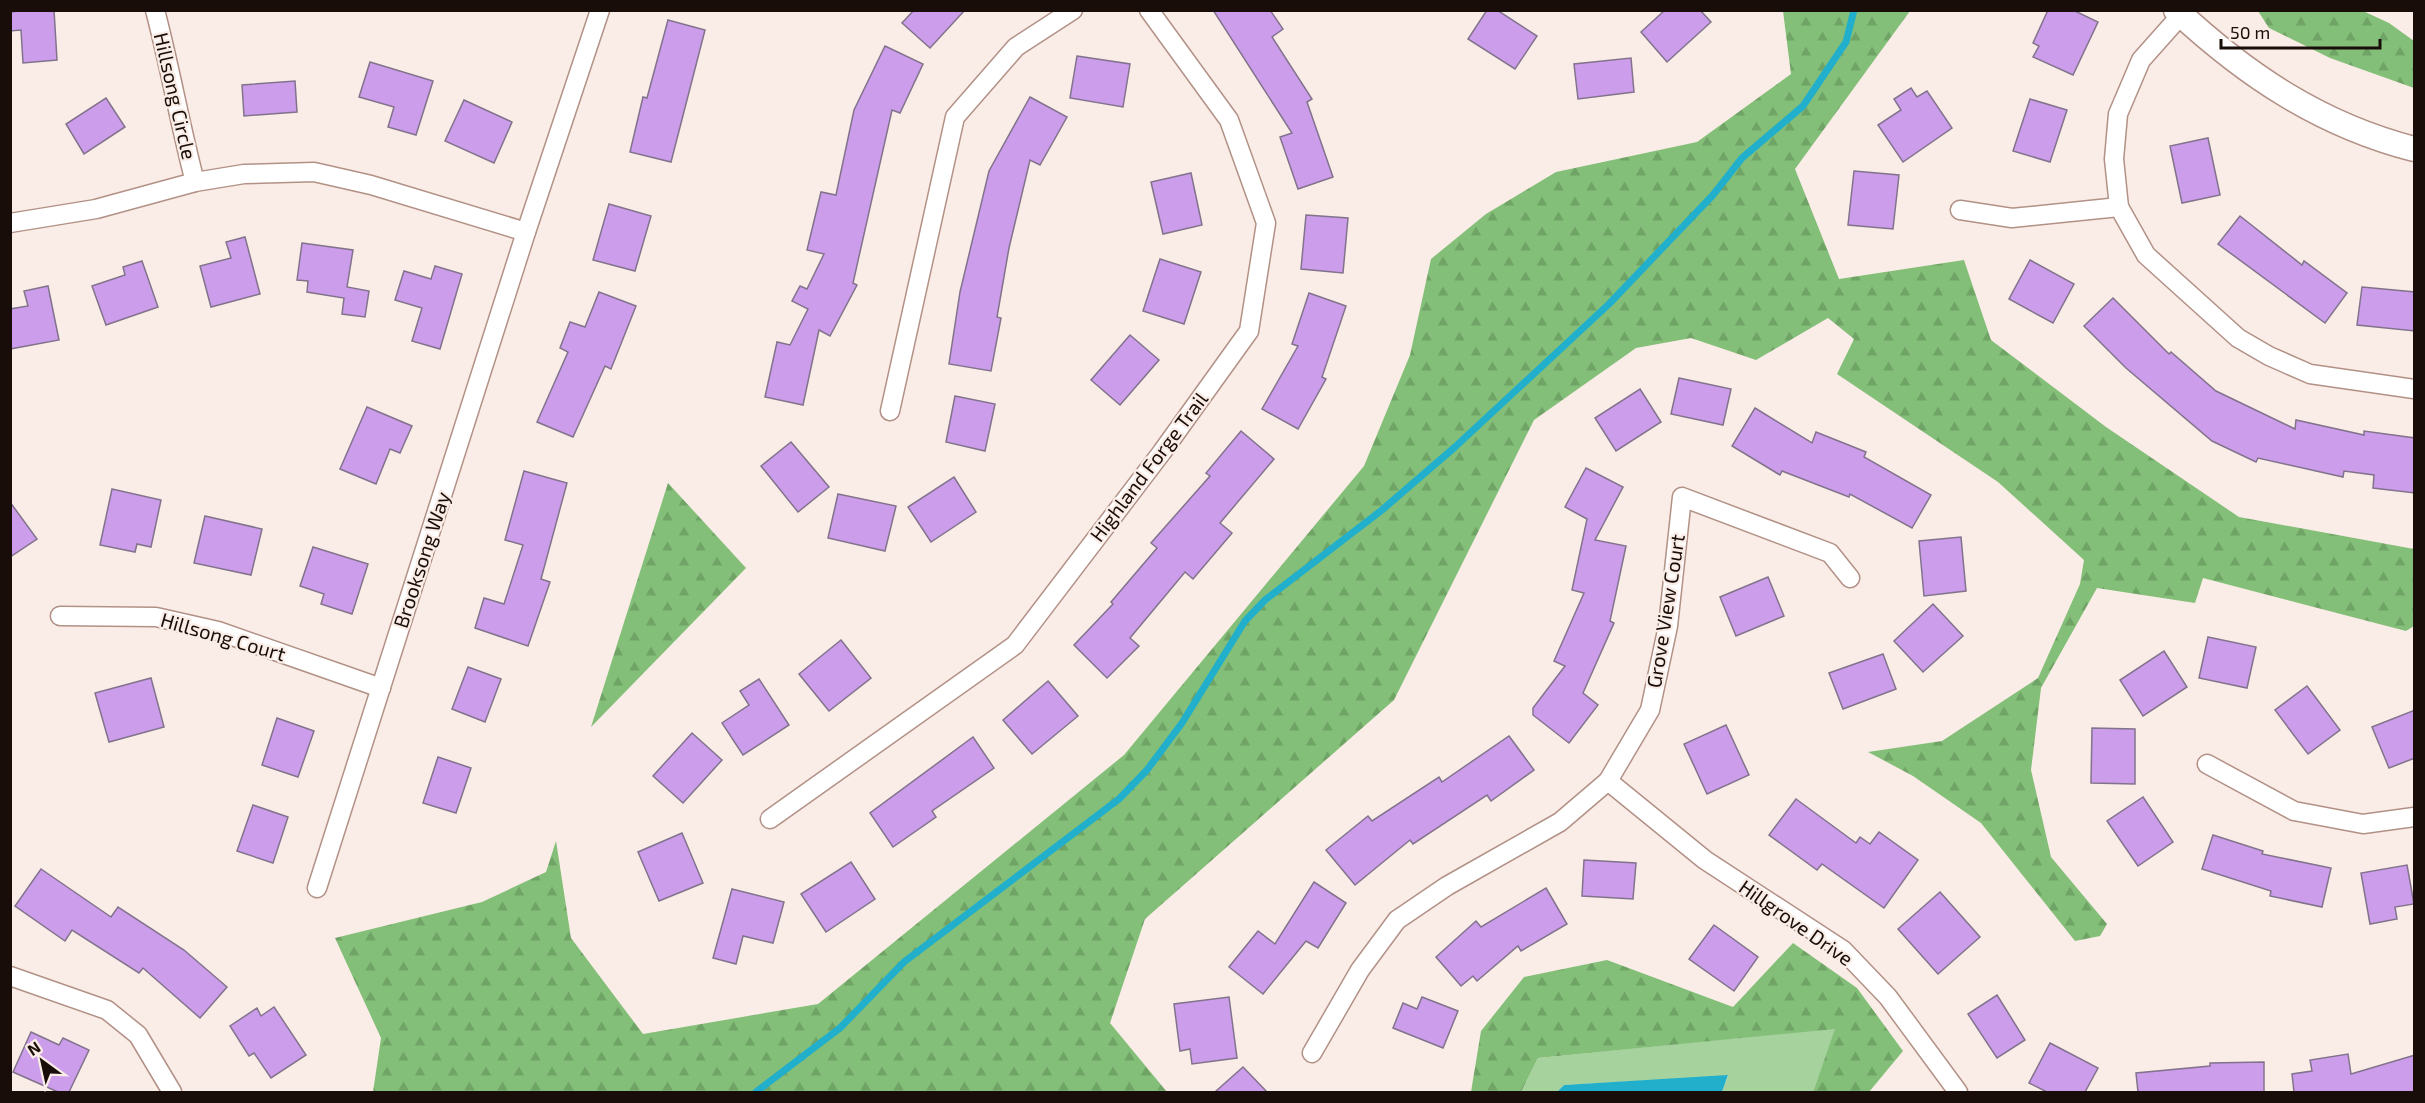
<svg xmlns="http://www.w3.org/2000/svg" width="2425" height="1103" font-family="'Exo 2',sans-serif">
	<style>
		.green { fill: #a6d29e }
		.forest { fill: url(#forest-firs) }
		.water { fill: #22afcc }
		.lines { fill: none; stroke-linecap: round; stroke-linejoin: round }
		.stream { stroke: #22afcc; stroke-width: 7 }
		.building { fill: #cc9dea; stroke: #82738d; stroke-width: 1.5 }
		.minor-casing { stroke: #b29186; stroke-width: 21 }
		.tertiary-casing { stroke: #b29186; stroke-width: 27 }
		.minor { stroke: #fff; stroke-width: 18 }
		.tertiary { stroke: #fff; stroke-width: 24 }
		.labels { text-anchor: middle; stroke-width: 4.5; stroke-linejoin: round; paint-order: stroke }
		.street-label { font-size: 20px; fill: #180d08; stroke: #faece6 }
	</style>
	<defs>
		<pattern id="forest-firs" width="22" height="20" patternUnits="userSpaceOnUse" patternTransform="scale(1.5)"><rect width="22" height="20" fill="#83bf78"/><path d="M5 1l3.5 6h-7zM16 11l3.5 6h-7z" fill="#70a366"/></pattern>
	</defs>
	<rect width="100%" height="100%" fill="#faece6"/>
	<polygon class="green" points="1836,1028 1813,1092 1722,1092 1728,1076 1564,1085 1557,1092 1521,1092 1538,1058"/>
	<g class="forest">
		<polygon points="1783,11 1910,11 1795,169 1839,279 1964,260 1991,340 2106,427 2239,517 2414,549 2414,626 2406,631 2203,578 2195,603 2097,588 2041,688 2031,770 2051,857 2107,924 2100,936 2075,941 1981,823 1913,776 1868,752 1942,741 2038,678 2080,584 2084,560 1998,482 1837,374 1854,339 1828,318 1756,360 1691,338 1636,348 1534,420 1394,700 1145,919 1110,1023 1167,1092 373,1092 381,1038 335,938 482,902 546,872 556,841 571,938 643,1034 818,1004 1124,755 1364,466 1410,355 1431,259 1486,214 1556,172 1697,142 1791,74"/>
		<polygon points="2258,11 2363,11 2389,23 2414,41 2414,88 2330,58 2269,28"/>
		<polygon points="668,483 746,568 591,727"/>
		<polygon points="1793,943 1857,988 1903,1051 1869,1092 1813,1092 1835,1029 1538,1058 1521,1092 1471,1092 1481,1031 1524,977 1607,960 1733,1007"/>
	</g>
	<polygon class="water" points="1728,1075 1722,1092 1557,1092 1564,1085"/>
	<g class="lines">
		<polyline class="stream" points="756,1092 840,1028 904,962 1119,799 1147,770 1182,723 1245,621 1265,600 1382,510 1455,447 1609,304 1713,195 1742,158 1803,106 1846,42 1854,10"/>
	</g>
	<g class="building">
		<polygon points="28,10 54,10 57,60 23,63 21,30 10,31 10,12"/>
		<polygon points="914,10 965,10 930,48 902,23"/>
		<polygon points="1213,10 1270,10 1283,29 1272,37 1312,99 1307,102 1333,177 1298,189 1280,137 1292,133"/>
		<polygon points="1487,10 1497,10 1537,36 1515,69 1468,39"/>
		<polygon points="1665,10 1700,10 1711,22 1667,62 1641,32"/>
		<polygon points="2048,10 2073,10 2098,22 2073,75 2033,57 2039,46 2033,43"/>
		<polygon points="668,20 705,30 671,162 630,152 643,97 647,98"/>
		<polygon points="885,46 923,64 900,113 892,110 853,283 857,285 830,336 819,330 803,405 765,397 777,342 790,345 808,309 792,301 800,286 807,289 824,254 807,250 821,192 836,195 854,110"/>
		<polygon points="1077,56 1130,64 1123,107 1070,98"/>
		<polygon points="1631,58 1634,92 1578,99 1574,64"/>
		<polygon points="370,62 433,81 416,135 388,127 394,107 359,97"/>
		<polygon points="295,81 297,112 244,116 242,85"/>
		<polygon points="1911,88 1917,97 1927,91 1952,128 1903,162 1878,125 1901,110 1894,99"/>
		<polygon points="1030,97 1067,117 1040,165 1030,160 1009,248 997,317 1001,318 991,371 949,364 960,292 989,171"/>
		<polygon points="106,98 125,127 84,154 66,124"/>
		<polygon points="2030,99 2067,110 2050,162 2013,151"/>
		<polygon points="464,100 512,122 494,163 445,141"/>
		<polygon points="2208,138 2220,195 2182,203 2170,146"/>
		<polygon points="1854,171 1899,175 1893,229 1848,225"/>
		<polygon points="1191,173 1202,225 1163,234 1151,182"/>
		<polygon points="609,204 651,216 635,271 593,260"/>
		<polygon points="1306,215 1348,218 1343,273 1301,269"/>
		<polygon points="2240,216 2302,265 2304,261 2347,293 2325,323 2218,244"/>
		<polygon points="245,237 260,294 211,307 200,266 231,258 226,242"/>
		<polygon points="302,243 353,250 347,287 369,291 365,317 342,314 344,298 307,292 308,281 297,280"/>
		<polygon points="1160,259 1201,272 1184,324 1143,311"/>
		<polygon points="2030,260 2074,284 2053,323 2009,299"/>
		<polygon points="142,261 158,307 106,325 92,286 125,275 123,267"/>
		<polygon points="435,266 462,274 440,349 412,341 422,308 395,300 404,271 431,279"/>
		<polygon points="48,286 59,340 10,349 10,309 28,306 24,291"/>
		<polygon points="2362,287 2415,292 2415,331 2357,325"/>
		<polygon points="599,292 636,306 611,369 605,366 573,437 537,422 568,352 560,348 570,322 585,327"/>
		<polygon points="1309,293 1346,306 1322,377 1326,379 1298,429 1262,409 1298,346 1292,344"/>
		<polygon points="2113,298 2169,354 2171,352 2216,391 2295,429 2296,420 2364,435 2364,431 2415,438 2415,493 2373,488 2374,475 2344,471 2343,477 2258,458 2256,462 2212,441 2126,368 2084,326"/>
		<polygon points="1130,335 1159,360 1120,405 1091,380"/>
		<polygon points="1679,378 1731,389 1723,425 1671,414"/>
		<polygon points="1640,389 1661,422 1616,451 1595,418"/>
		<polygon points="955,396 995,404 985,451 946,442"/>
		<polygon points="367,407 412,426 400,453 390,449 376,484 340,469"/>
		<polygon points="1755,408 1812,443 1816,432 1866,452 1864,457 1931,495 1912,528 1850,494 1849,497 1782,471 1780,475 1732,446"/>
		<polygon points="1241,431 1274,459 1220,523 1232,533 1193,579 1185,572 1130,638 1139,646 1107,678 1074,645 1113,604 1111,602 1157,548 1151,543 1210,476 1206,473"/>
		<polygon points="791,442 829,487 798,512 761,466"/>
		<polygon points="1586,468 1623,487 1595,540 1626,546 1610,621 1614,623 1583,693 1598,705 1569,743 1533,715 1533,708 1565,666 1554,661 1584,593 1572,590 1587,519 1565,507"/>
		<polygon points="524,471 567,483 541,579 550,582 528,646 475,628 484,598 504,604 523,545 505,540"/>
		<polygon points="954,477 976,512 931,542 908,507"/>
		<polygon points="112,489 161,500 151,547 137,544 135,552 100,545"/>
		<polygon points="838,494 896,506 885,551 828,538"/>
		<polygon points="10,502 37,539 10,557"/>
		<polygon points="205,516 262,529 251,575 194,563"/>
		<polygon points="1961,537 1966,591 1924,596 1919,541"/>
		<polygon points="313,547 368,564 352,614 321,604 324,594 300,586"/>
		<polygon points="1768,577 1784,616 1736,636 1720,597"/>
		<polygon points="1933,604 1963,636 1923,672 1894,641"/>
		<polygon points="2208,637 2256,647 2247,688 2199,678"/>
		<polygon points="841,640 871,678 829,711 799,674"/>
		<polygon points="2164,651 2187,687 2143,716 2120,680"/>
		<polygon points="1883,654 1896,689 1843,709 1829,673"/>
		<polygon points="468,667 501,679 485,722 452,709"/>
		<polygon points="151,678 164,727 109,742 95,693"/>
		<polygon points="759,679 789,725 743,755 722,723 749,705 740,691"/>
		<polygon points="1048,681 1078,716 1032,754 1003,720"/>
		<polygon points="2307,686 2340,730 2308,754 2275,710"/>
		<polygon points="2415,710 2415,758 2389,768 2372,727"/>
		<polygon points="277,718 314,731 298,777 262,765"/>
		<polygon points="1726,725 1749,775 1707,794 1684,744"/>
		<polygon points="2092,728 2135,729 2135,784 2091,783"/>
		<polygon points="692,733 722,760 683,803 653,776"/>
		<polygon points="1509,736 1534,770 1491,801 1487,795 1413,844 1410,840 1355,885 1326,850 1368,816 1372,821 1439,777 1442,782"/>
		<polygon points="973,737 994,768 932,811 936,817 893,847 870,813"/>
		<polygon points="438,757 471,768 456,813 423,803"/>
		<polygon points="2143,797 2173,842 2138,866 2107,821"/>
		<polygon points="1796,799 1856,843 1860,837 1870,844 1879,832 1918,860 1884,908 1822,864 1817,870 1769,835"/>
		<polygon points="253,805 288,817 273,863 237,851"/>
		<polygon points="682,833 703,883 659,901 638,852"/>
		<polygon points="2213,835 2263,851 2262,854 2331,868 2322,907 2270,896 2271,891 2202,869"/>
		<polygon points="1584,860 1636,863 1633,899 1582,896"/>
		<polygon points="851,862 875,899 826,932 801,894"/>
		<polygon points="2407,865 2414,904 2395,907 2397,919 2370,924 2361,873"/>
		<polygon points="41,869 111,917 118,907 184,950 227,987 200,1018 143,968 139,973 72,930 65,941 15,906"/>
		<polygon points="1314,882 1346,903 1318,948 1306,941 1263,994 1229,967 1258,931 1275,944"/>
		<polygon points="1546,888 1567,924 1521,951 1518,946 1477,981 1473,976 1461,986 1436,957 1476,921 1481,927"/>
		<polygon points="732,889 784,902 773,943 743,936 736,964 713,958"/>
		<polygon points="1940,892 1980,937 1938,974 1898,929"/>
		<polygon points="1714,925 1758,957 1734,991 1689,959"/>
		<polygon points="1997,995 2025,1040 1997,1058 1968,1014"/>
		<polygon points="1229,997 1237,1058 1192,1064 1190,1049 1180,1051 1174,1004"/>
		<polygon points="1422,997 1458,1011 1443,1048 1393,1028 1403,1003 1417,1009"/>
		<polygon points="274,1007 306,1055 271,1078 254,1053 249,1056 230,1026 257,1008 261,1016"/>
		<polygon points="31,1032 59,1045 63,1038 89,1050 69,1092 58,1092 13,1072"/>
		<polygon points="2050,1043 2098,1068 2085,1092 2047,1092 2029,1083"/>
		<polygon points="2348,1054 2351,1074 2415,1055 2415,1092 2294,1092 2292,1074 2312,1071 2310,1060"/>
		<polygon points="2264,1062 2264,1092 2138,1092 2136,1073 2210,1066 2210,1063"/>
		<polygon points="1243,1067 1267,1092 1215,1092"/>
	</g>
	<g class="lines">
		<defs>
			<g id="minor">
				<path d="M155 10C170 67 180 125 195 182"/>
				<polyline points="2181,15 2141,60 2118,114 2114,159 2119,207 2146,255 2238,338 2269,356 2310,374 2414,389"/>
				<polyline points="1960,210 2012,218 2119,207"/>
				<polyline points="10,223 96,209 195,182 244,174 314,172 371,185 526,232"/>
				<polyline points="890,411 955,117 1016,47 1073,10"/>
				<polyline points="60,616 156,617 218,631 381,688"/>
				<polyline points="2207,764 2294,811 2363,824 2414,817"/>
				<polyline points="1608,781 1705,860 1843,950 1888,997 1958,1092"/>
				<polyline points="770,819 1015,645 1162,452 1249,331 1266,223 1229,120 1149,10"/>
				<polyline points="317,888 526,232 600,10"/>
				<polyline points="10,976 107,1010 138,1035 172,1092"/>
				<polyline points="1312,1053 1360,970 1397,920 1447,886 1560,822 1608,781 1650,710 1668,626 1682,497 1830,553 1850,578"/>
			</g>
			<path id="tertiary" d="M2176 10C2247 76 2321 125 2414 149"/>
		</defs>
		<use href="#minor" class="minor-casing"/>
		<use href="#tertiary" class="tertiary-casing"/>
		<use href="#minor" class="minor"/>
		<use href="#tertiary" class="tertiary"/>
	</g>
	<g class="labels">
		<g class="street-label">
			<text transform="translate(175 96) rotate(77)" y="7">Hillsong Circle</text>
			<text transform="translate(1149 467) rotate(-53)" y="7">Highland Forge Trail</text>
			<text transform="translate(422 560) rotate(-72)" y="7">Brooksong Way</text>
			<text transform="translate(1666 611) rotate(-81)" y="7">Grove View Court</text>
			<text transform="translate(223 637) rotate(16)" y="7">Hillsong Court</text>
			<text transform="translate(1796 923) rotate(35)" y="7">Hillgrove Drive</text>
		</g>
	</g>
	<rect width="2425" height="1103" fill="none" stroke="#180d08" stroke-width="24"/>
	<g transform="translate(42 1061) rotate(327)" stroke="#faece6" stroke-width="4.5" paint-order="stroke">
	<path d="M0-4.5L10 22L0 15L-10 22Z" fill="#180d08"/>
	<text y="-9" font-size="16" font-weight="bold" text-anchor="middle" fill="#180d08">N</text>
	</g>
	<path d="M2221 39v9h159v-9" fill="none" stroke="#180d08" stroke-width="3"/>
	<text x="2230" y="39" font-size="18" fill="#180d08" stroke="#faece6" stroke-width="4.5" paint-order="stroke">50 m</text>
</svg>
